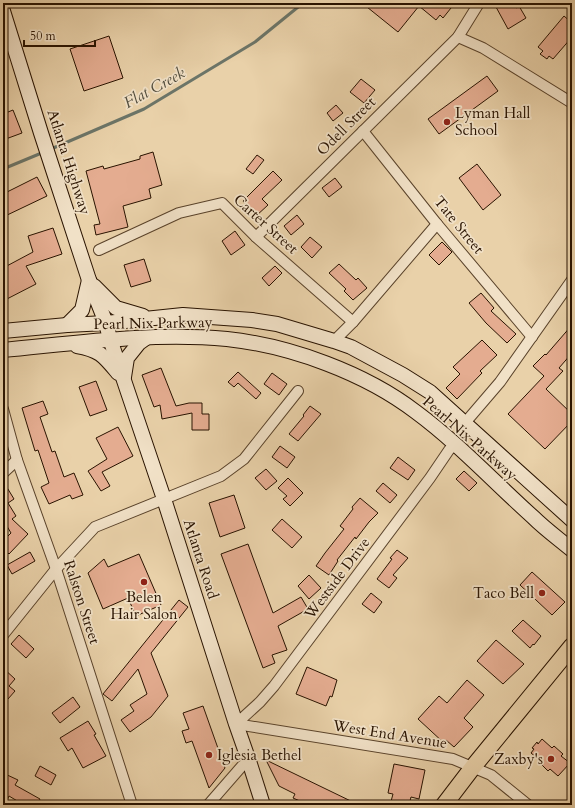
<svg xmlns="http://www.w3.org/2000/svg" width="575" height="808" font-family="Cardo,serif">
	<style>
		.lines { fill: none; stroke-linecap: round; stroke-linejoin: round }
		.stream { stroke: #6c7568; stroke-width: 3 }
		.building { fill: #e4ac90; stroke: #291300 }
		.street-casing { stroke: #59422a; stroke-width: 12 }
		.secondary-casing { stroke: #291300; stroke-width: 16 }
		.primary-casing { stroke: #291300; stroke-width: 18 }
		.street { stroke: #f1e1c7; stroke-width: 10 }
		.secondary { stroke: #f1e1c7; stroke-width: 14 }
		.primary { stroke: #e9d1a9; stroke-width: 16 }
		.poi-dot { fill: #8f2418; stroke: #f1e1c7; stroke-width: 1.5 }
		.labels { text-anchor: middle; stroke-width: 3.5; stroke-linejoin: round; paint-order: stroke }
		.poi-label { font-size: 15px; fill: #291300; stroke: #f1e1c7; text-anchor: start }
		.street-label { font-size: 15px; fill: #291300; stroke: #f1e1c7 }
		.water-label { font-size: 16px; font-style: italic; fill: #504c3d; stroke: #f1e1c7 }
	</style>
	<rect width="100%" height="100%" fill="#e9d1a9"/>
	<filter id="stains"><feTurbulence type="fractalNoise" baseFrequency=".005" numOctaves="4"/><feColorMatrix values="0 0 0 0 .2 0 0 0 0 .09 0 0 0 0 .02 0 0 0 .5 -.17"/></filter>
	<radialGradient id="worn" r=".72"><stop offset=".6" stop-color="#630" stop-opacity="0"/><stop offset="1" stop-color="#630" stop-opacity=".3"/></radialGradient>
	<g class="lines">
		<g class="stream">
			<polyline points="51,149 144,109 255,42 303,3"/>
			<polyline points="3,169 44,152"/>
		</g>
	</g>
	<g class="building">
		<polygon points="362,3 455,3 443,18 440,15 436,20 419,6 398,32"/>
		<polygon points="503,3 513,3 516,8 519,6 526,18 508,29 496,7"/>
		<polygon points="564,16 572,23 572,37 553,59 549,56 547,59 540,54 543,51 538,47"/>
		<polygon points="109,36 123,78 84,91 70,49"/>
		<polygon points="487,76 498,91 439,134 428,119"/>
		<polygon points="361,79 375,90 364,103 350,92"/>
		<polygon points="336,105 343,113 333,121 327,113"/>
		<polygon points="13,110 22,133 3,140 3,114"/>
		<polygon points="153,152 162,185 149,189 151,198 123,206 128,227 96,235 94,225 100,224 86,171 103,166 104,169 140,159 140,156"/>
		<polygon points="257,155 264,160 253,174 246,169"/>
		<polygon points="477,164 501,195 483,210 459,178"/>
		<polygon points="273,171 282,180 262,199 268,205 256,216 243,201"/>
		<polygon points="37,177 47,196 3,217 3,194"/>
		<polygon points="335,178 342,187 329,197 322,188"/>
		<polygon points="297,215 304,224 291,235 284,226"/>
		<polygon points="53,228 62,254 26,266 36,284 3,301 3,268 33,252 28,236"/>
		<polygon points="235,231 245,245 231,255 222,241"/>
		<polygon points="310,237 322,247 312,258 301,247"/>
		<polygon points="442,242 452,252 439,265 429,255"/>
		<polygon points="144,259 151,281 131,287 124,265"/>
		<polygon points="339,264 356,280 358,278 367,288 353,300 344,291 346,289 329,273"/>
		<polygon points="275,266 282,273 269,286 262,278"/>
		<polygon points="481,293 494,308 491,311 516,334 507,343 486,323 469,303"/>
		<polygon points="572,325 572,353 559,368 563,371 546,389 572,414 572,421 545,449 508,414 544,376 533,366 545,354 546,355"/>
		<polygon points="482,340 497,355 480,371 482,373 457,399 446,388 460,374 453,367"/>
		<polygon points="161,368 176,406 189,403 202,403 202,414 209,414 209,430 192,430 192,413 162,419 160,405 154,407 142,375"/>
		<polygon points="238,372 261,393 256,399 238,383 234,387 228,382"/>
		<polygon points="272,373 287,384 279,395 264,384"/>
		<polygon points="96,381 107,410 90,416 79,387"/>
		<polygon points="43,401 48,414 40,417 52,452 55,451 64,477 74,473 83,495 72,499 70,495 49,504 41,487 49,483 38,450 35,451 22,408"/>
		<polygon points="310,406 321,414 298,441 289,434 304,416 303,415"/>
		<polygon points="118,427 133,456 102,472 110,486 101,491 88,471 107,459 96,438"/>
		<polygon points="280,446 295,457 287,468 272,457"/>
		<polygon points="398,457 415,470 408,480 390,468"/>
		<polygon points="266,469 277,481 266,490 255,478"/>
		<polygon points="464,471 477,483 469,491 456,479"/>
		<polygon points="288,478 303,493 290,506 283,499 287,496 278,488"/>
		<polygon points="3,481 14,499 8,503 16,516 12,519 28,534 9,554 3,548 3,541 11,533 5,523 3,524"/>
		<polygon points="383,483 397,495 390,503 376,491"/>
		<polygon points="234,495 245,528 220,537 209,503"/>
		<polygon points="360,498 378,513 369,522 356,539 355,537 337,560 338,561 329,575 316,566 325,553 344,529 340,526 353,509 352,507"/>
		<polygon points="282,519 302,537 292,548 272,530"/>
		<polygon points="248,544 273,613 301,597 308,609 278,626 287,650 272,655 275,663 263,668 221,554"/>
		<polygon points="397,550 408,558 393,575 397,578 389,588 377,579 392,559 390,558"/>
		<polygon points="30,552 35,561 12,574 7,565"/>
		<polygon points="139,554 161,605 136,616 128,598 103,609 88,573 104,559 108,567"/>
		<polygon points="532,572 565,602 552,615 520,585"/>
		<polygon points="309,575 321,588 309,599 298,586"/>
		<polygon points="371,593 382,602 374,613 362,604"/>
		<polygon points="179,600 188,607 151,653 168,696 151,717 130,732 121,720 134,711 130,705 147,694 138,669 112,701 103,694"/>
		<polygon points="523,620 541,636 534,645 533,644 530,648 512,631"/>
		<polygon points="19,635 34,649 26,658 11,644"/>
		<polygon points="496,640 524,664 503,684 477,661"/>
		<polygon points="307,667 337,680 332,697 330,696 326,706 296,694"/>
		<polygon points="3,668 15,679 9,686 15,691 8,699 3,695"/>
		<polygon points="467,680 484,695 464,718 473,727 454,747 446,740 444,743 418,719 439,696 447,703"/>
		<polygon points="73,697 80,707 60,723 52,713"/>
		<polygon points="203,706 225,768 209,788 192,741 186,743 182,731 189,729 183,713"/>
		<polygon points="88,721 96,734 94,735 106,756 83,768 72,748 68,751 60,738"/>
		<polygon points="542,739 552,748 554,746 563,754 561,756 570,763 558,776 550,769 548,771 540,763 541,761 531,753 534,749 532,748 537,742 538,744"/>
		<polygon points="266,760 359,805 318,805 312,802 311,805 309,805 293,798 295,794 279,786"/>
		<polygon points="394,764 425,770 419,799 411,797 409,805 390,805 393,794 388,793"/>
		<polygon points="40,766 56,775 51,785 35,776"/>
		<polygon points="3,773 18,780 15,785 40,799 37,805 24,805 9,796 5,805 3,805"/>
	</g>
	<g class="lines">
		<defs>
			<g id="street">
				<polyline points="458,37 483,48 572,103"/>
				<polyline points="363,131 437,224 532,337"/>
				<polyline points="256,237 458,37 479,3"/>
				<polyline points="99,250 179,213 222,203 256,237 353,322"/>
				<polyline points="334,341 353,322 437,224"/>
				<polyline points="3,409 17,460 56,569 132,805"/>
				<polyline points="464,424 500,382 572,280"/>
				<polyline points="3,473 17,460"/>
				<polyline points="3,635 56,569 95,527 221,476 244,459 298,391"/>
				<polyline points="236,724 260,702 274,686 430,478 449,450 455,444"/>
				<polyline points="236,724 453,759 491,775 528,805"/>
				<polyline points="208,805 242,766 249,761"/>
			</g>
			<g id="secondary">
				<polyline points="3,11 41,133 89,280 106,323 110,339 164,499 236,724 249,761 263,805"/>
				<polyline points="94,286 116,308 143,316"/>
				<polyline points="67,325 82,310 89,280"/>
				<polyline points="3,331 67,325 106,323 183,315 252,320 277,324 334,341 351,347 403,375 430,392 572,520"/>
				<path d="M77 346C100 350 104 356 118 373"/>
				<path d="M3 350C77 343 152 332 227 339 291 346 365 373 416 412 458 443 494 482 533 517 545 529 559 539 572 550"/>
				<polyline points="124,377 127,358 139,343 146,338"/>
			</g>
			<polyline id="primary" points="444,805 473,767 572,646"/>
		</defs>
		<use href="#street" class="street-casing"/>
		<use href="#secondary" class="secondary-casing"/>
		<use href="#primary" class="primary-casing"/>
		<use href="#street" class="street"/>
		<use href="#secondary" class="secondary"/>
		<use href="#primary" class="primary"/>
	</g>
	<g class="poi-dot">
		<circle cx="447" cy="122" r="4"/>
		<circle cx="144" cy="582" r="4"/>
		<circle cx="542" cy="593" r="4"/>
		<circle cx="209" cy="755" r="4"/>
		<circle cx="551" cy="759" r="4"/>
	</g>
	<g class="labels">
		<g class="poi-label">
			<text x="455" y="118">Lyman Hall<tspan x="455" dy="17">School</tspan></text>
			<text x="534" y="598" text-anchor="end">Taco Bell</text>
			<text x="144" y="602" text-anchor="middle">Belen<tspan x="144" dy="17">Hair Salon</tspan></text>
			<text x="217" y="760">Iglesia Bethel</text>
			<text x="543" y="764" text-anchor="end">Zaxby's</text>
		</g>
		<g class="street-label">
			<text transform="translate(346 126) rotate(-45)" y="5">Odell Street</text>
			<text transform="translate(69 162) rotate(72)" y="5">Atlanta Highway</text>
			<text transform="translate(266 224) rotate(42)" y="5">Carter Street</text>
			<text transform="translate(459 225) rotate(51)" y="5">Tate Street</text>
			<text transform="translate(153 323) rotate(-1)" y="5">Pearl Nix Parkway</text>
			<text transform="translate(470 438) rotate(41)" y="5">Pearl Nix Parkway</text>
			<text transform="translate(201 559) rotate(72)" y="5">Atlanta Road</text>
			<text transform="translate(337 578) rotate(-53)" y="5">Westside Drive</text>
			<text transform="translate(82 602) rotate(72)" y="5">Ralston Street</text>
			<text transform="translate(390 734) rotate(9)" y="5">West End Avenue</text>
		</g>
		<g class="water-label">
			<text transform="translate(154 87) rotate(-29)" y="6">Flat Creek</text>
		</g>
	</g>
	<rect width="575" height="808" fill="none" stroke="#e9d1a9" stroke-width="16"/>
	<rect x="4" y="4" width="567" height="800" fill="none" stroke="#291300" stroke-width="2"/>
	<rect x="8" y="8" width="559" height="792" fill="none" stroke="#291300"/>
	<path d="M24 40v6h71v-6" fill="none" stroke="#291300" stroke-width="2"/>
	<text x="30" y="40" font-size="12" fill="#291300" stroke="#f1e1c7" stroke-width="3" paint-order="stroke">50 m</text>
	<rect width="100%" height="100%" filter="url(#stains)"/>
	<rect width="100%" height="100%" fill="url(#worn)"/>
</svg>
